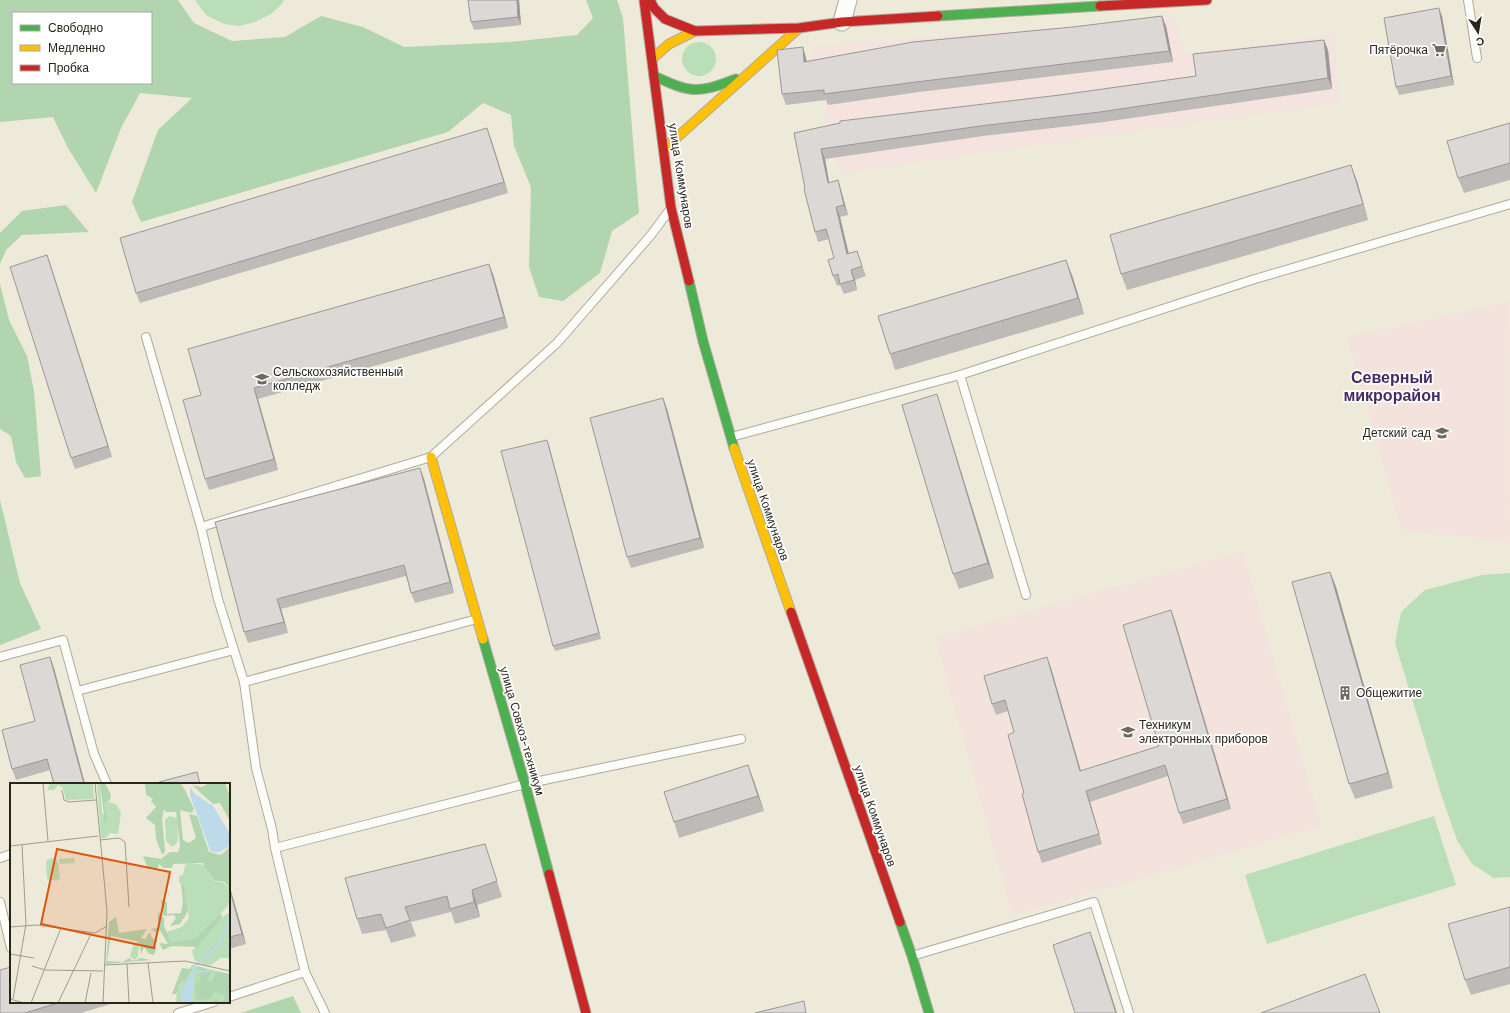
<svg xmlns="http://www.w3.org/2000/svg" width="1510" height="1013" font-family="'Work Sans',sans-serif">
	<style>
		.industrial { fill: #f4e3de }
		.education { fill: #f4e3dc }
		.green { fill: #badeb8 }
		.forest { fill: #b0d5af; fill-rule: evenodd }
		.lines { fill: none; stroke-linecap: round; stroke-linejoin: round }
		.lane-casing { stroke: #aeab9e; stroke-width: 10 }
		.street-casing { stroke: #aeab9e; stroke-width: 19 }
		.fast-casing { stroke: #aeab9e; stroke-width: 11 }
		.slow-casing { stroke: #aeab9e; stroke-width: 11 }
		.jam-casing { stroke: #aeab9e; stroke-width: 11 }
		.lane { stroke: #fcfcf9; stroke-width: 8 }
		.street { stroke: #fcfcf9; stroke-width: 17 }
		.fast { stroke: #4caf50; stroke-width: 9 }
		.slow { stroke: #ffc107; stroke-width: 9 }
		.jam { stroke: #c62828; stroke-width: 9 }
		.wall { fill: #bdbab8 }
		.shaded-wall { fill: #9a9796 }
		.building { fill: #dcd8d6; stroke: #9a9796 }
		.labels { text-anchor: middle; stroke-width: 3.5; stroke-linejoin: round; paint-order: stroke }
		.poi-label { font-size: 12px; fill: #28261a; stroke: #fff; text-anchor: start }
		.street-label { font-size: 12px; fill: #28261a; stroke: #fff }
		.district-label { font-size: 16px; font-weight: bold; fill: #442b65; stroke: #fff }
		.inset-river { fill: none; stroke: #bddaeb; stroke-width: 2 }
		.inset-road { fill: none; stroke: #9f9c8d; stroke-width: 1 }
		.view { fill: #de560d; fill-opacity: 0.15; stroke: #de560d; stroke-width: 2 }
		.inset-edge { fill: none; stroke: #28261a; stroke-width: 2 }
	</style>
	<rect width="100%" height="100%" fill="#eeead9"/>
	<polygon class="industrial" points="1175,18 1183,54 1334,35 1339,102 839,173 812,47"/>
	<g class="education">
		<polygon points="1509,302 1510,542 1401,530 1347,337"/>
		<polygon points="1243,551 1322,826 1012,916 935,638"/>
	</g>
	<g class="green">
		<polygon points="195,0 284,0 282,4 271,14 255,22 239,26 224,24 206,15"/>
		<circle cx="699" cy="59" r="17"/>
		<polygon points="1510,573 1510,877 1494,878 1472,864 1457,840 1442,797 1395,643 1401,612 1425,590 1482,575"/>
		<polygon points="1434,816 1456,885 1267,944 1245,875"/>
	</g>
	<g class="forest">
		<path d="M0 0H178L194 23 232 41 285 37 321 16 363 27 404 47 510 42 577 35 593 18 586 0H617L623 18 639 213 612 231 600 273 563 301 539 297 529 267 531 187 514 146 511 115 483 103 448 132 141 222 132 202 158 130 192 98 140 93 121 128 96 193 68 148 53 117 0 122ZM13 13H151V83H13Z"/>
		<polygon points="66,205 89,232 22,235 6,250 0,264 0,233 22,211"/>
		<polygon points="0,284 9,320 27,356 34,391 41,476 25,478 16,462 11,436 0,429"/>
		<polygon points="0,500 20,583 41,629 0,645"/>
		<polygon points="293,996 301,1013 241,1013"/>
	</g>
	<g class="lines">
		<defs>
			<g id="lane">
				<polyline points="1468,0 1477,58"/>
				<polyline points="146,337 201,527"/>
				<polyline points="960,375 1026,595"/>
				<polyline points="731,437 960,375 1255,279 1510,204"/>
				<polyline points="0,657 63,640 94,754 107,784"/>
				<polyline points="244,682 477,619"/>
				<polyline points="77,691 234,650"/>
				<polyline points="275,848 525,784 741,739"/>
				<polyline points="0,858 11,854"/>
				<polyline points="0,902 11,948"/>
				<polyline points="912,956 1094,902 1129,1013"/>
				<polyline points="305,972 325,1013"/>
				<polyline points="229,997 305,972 275,848 272,829 256,768 244,682 218,599 201,527 431,457 557,343 651,235 668,212"/>
				<polyline points="178,1013 214,1002"/>
			</g>
			<polyline id="street" points="842,22 848,0"/>
			<g id="fast">
				<polyline points="938,16 1100,6"/>
				<path d="M654 76C691 93 697 94 736 79"/>
				<polyline points="689,281 703,341 734,448"/>
				<polyline points="483,639 525,784 549,874"/>
				<polyline points="900,922 912,956 929,1013"/>
			</g>
			<g id="slow">
				<polyline points="652,59 669,44 695,31"/>
				<polyline points="664,149 799,28"/>
				<polyline points="734,448 791,612"/>
				<polyline points="431,457 483,639"/>
			</g>
			<g id="jam">
				<polyline points="644,0 671,208 689,281"/>
				<polyline points="650,0 654,8 665,19 695,31 799,28 842,22 938,16"/>
				<polyline points="1100,6 1207,0"/>
				<polyline points="791,612 900,922"/>
				<polyline points="549,874 586,1013"/>
			</g>
		</defs>
		<use href="#lane" class="lane-casing"/>
		<use href="#street" class="street-casing"/>
		<use href="#fast" class="fast-casing"/>
		<use href="#slow" class="slow-casing"/>
		<use href="#jam" class="jam-casing"/>
		<use href="#lane" class="lane"/>
		<use href="#street" class="street"/>
		<use href="#fast" class="fast"/>
		<use href="#slow" class="slow"/>
		<use href="#jam" class="jam"/>
	</g>
	<g class="wall">
		<polygon points="519,0 521,25 474,30 471,22"/>
		<polygon points="1442,16 1454,85 1399,95 1396,87"/>
		<polygon points="1166,26 1173,62 919,92 828,105 826,100 786,105 782,94 806,58 807,62"/>
		<polygon points="1328,50 1332,89 1104,122 983,136 825,159 829,182 841,190 848,215 840,217 849,254 857,251 866,276 855,280 857,290 844,294 840,285 837,286 833,276 834,258 829,239 818,242 815,232 794,133 1196,76"/>
		<polygon points="1510,123 1510,180 1464,193 1458,178"/>
		<polygon points="491,139 508,193 140,303 136,293"/>
		<polygon points="1357,181 1368,220 1127,290 1121,274"/>
		<polygon points="47,255 112,457 75,469 71,458"/>
		<polygon points="493,274 508,328 258,399 278,470 209,490 205,479 201,395"/>
		<polygon points="1072,275 1084,314 895,370 890,354"/>
		<polygon points="663,398 667,409 704,548 631,568 627,557"/>
		<polygon points="942,410 994,578 959,589 953,574"/>
		<polygon points="549,446 601,639 555,651 553,646"/>
		<polygon points="420,468 424,479 454,593 415,603 411,593 406,576 281,609 288,633 248,643 244,632 215,522"/>
		<polygon points="1330,572 1336,587 1393,788 1355,799 1349,784"/>
		<polygon points="1171,610 1175,621 1231,809 1183,824 1179,813 1168,776 1090,802 1102,844 1042,863 1038,852 1024,793 1014,732 1008,711 996,715 992,704 1047,657 1051,668 1081,771 1159,746"/>
		<polygon points="50,657 54,668 85,784 54,784 50,770 16,780 12,769 35,721"/>
		<polygon points="754,781 764,811 679,838 674,822"/>
		<polygon points="485,844 502,897 477,905 480,917 455,924 451,912 411,922 416,936 391,943 386,930 362,934 357,919"/>
		<polygon points="229,884 246,944 229,949"/>
		<polygon points="1510,907 1510,984 1471,995 1465,980"/>
		<polygon points="11,1002 117,1002 81,1013 0,1013"/>
	</g>
	<g class="shaded-wall">
		<polygon points="517,0 519,0 521,25 518,17"/>
		<polygon points="1439,8 1442,16 1454,85 1451,76"/>
		<polygon points="1162,16 1166,26 1173,62 1169,51"/>
		<polygon points="1324,40 1328,50 1332,89 1328,78"/>
		<polygon points="803,47 806,58 808,73 804,62"/>
		<polygon points="487,128 491,139 508,193 504,182"/>
		<polygon points="821,149 825,159 831,193 828,183"/>
		<polygon points="1351,165 1357,181 1368,220 1363,204"/>
		<polygon points="838,180 841,190 848,215 844,205"/>
		<polygon points="836,207 840,217 851,264 847,254"/>
		<polygon points="47,255 51,266 112,457 108,446"/>
		<polygon points="1066,260 1072,275 1084,314 1078,298"/>
		<polygon points="489,264 493,274 508,328 504,317"/>
		<polygon points="851,270 855,280 857,290"/>
		<polygon points="254,388 258,399 278,470 274,459"/>
		<polygon points="937,394 942,410 994,578 988,563"/>
		<polygon points="663,398 667,409 704,548 700,538"/>
		<polygon points="547,440 549,446 601,639 599,633"/>
		<polygon points="420,468 424,479 454,593 450,582"/>
		<polygon points="1330,572 1336,587 1393,788 1388,773"/>
		<polygon points="277,599 281,609 288,633 284,622"/>
		<polygon points="1171,610 1175,621 1231,809 1227,799"/>
		<polygon points="50,657 54,668 85,784 84,784"/>
		<polygon points="1047,657 1051,668 1084,782 1080,771"/>
		<polygon points="748,765 754,781 764,811 758,796"/>
		<polygon points="1086,791 1090,802 1102,844 1099,834"/>
		<polygon points="229,884 246,944 242,934 229,887"/>
		<polygon points="472,890 477,905 480,917 474,902"/>
		<polygon points="1090,932 1096,948 1117,1013 1116,1013"/>
	</g>
	<g class="building">
		<polygon points="468,0 517,0 518,17 471,22"/>
		<polygon points="1439,8 1451,76 1396,87 1384,18"/>
		<polygon points="1162,16 1169,51 916,82 824,94 824,90 782,94 777,50 803,47 804,62 913,42 1073,27"/>
		<polygon points="1324,40 1328,78 1100,112 980,126 821,149 828,183 838,180 844,205 836,207 847,254 857,251 862,266 851,270 854,280 840,284 838,274 833,276 828,260 834,258 826,229 815,232 804,189 805,188 794,133 840,123 840,121 1060,95 1196,76 1193,54"/>
		<polygon points="1510,123 1510,163 1458,178 1447,141"/>
		<polygon points="487,128 504,182 136,293 120,238"/>
		<polygon points="1351,165 1363,204 1121,274 1110,235"/>
		<polygon points="47,255 108,446 71,458 10,267"/>
		<polygon points="1066,260 1078,298 890,354 878,316"/>
		<polygon points="489,264 504,317 254,388 274,459 205,479 183,400 201,395 188,349"/>
		<polygon points="937,394 988,563 953,574 902,405"/>
		<polygon points="663,398 700,538 627,557 590,418"/>
		<polygon points="547,440 599,633 553,646 501,451"/>
		<polygon points="420,468 450,582 411,593 404,565 277,599 284,622 244,632 215,522"/>
		<polygon points="1330,572 1388,773 1349,784 1292,582"/>
		<polygon points="1171,610 1227,799 1179,813 1165,765 1086,791 1099,834 1038,852 1022,794 1024,793 1008,735 1014,732 1005,700 992,704 984,676 1047,657 1080,771 1159,746 1123,625"/>
		<polygon points="50,657 84,784 54,784 47,759 12,769 2,730 35,721 20,665"/>
		<polygon points="748,765 758,796 674,822 664,792"/>
		<polygon points="197,772 200,784 160,784 159,782"/>
		<polygon points="485,844 497,881 472,890 474,902 450,909 447,896 405,907 410,920 386,928 381,914 357,919 345,878"/>
		<polygon points="229,887 242,934 229,937"/>
		<polygon points="1510,907 1510,967 1465,980 1448,924"/>
		<polygon points="1090,932 1116,1013 1075,1013 1053,945"/>
		<polygon points="11,967 11,1002 61,1002 25,1013 0,1013 0,970"/>
		<polygon points="1365,974 1380,1013 1261,1013"/>
		<polygon points="804,1001 806,1013 755,1013"/>
	</g>
	<defs>
		<symbol id="supermarket-bare" viewBox="-9 -9 18 18"><path d="M-6-5.5h2.5l.6 2H6L4.5 2H-2.5L-4.4-4H-6ZM-1.5 3.2a1.3 1.3 0 1 0 .1 0ZM3 3.2a1.3 1.3 0 1 0 .1 0Z" fill="#6d6b5d" stroke="#fff" stroke-width="2.5" paint-order="stroke"/></symbol>
		<symbol id="university-bare" viewBox="-9 -9 18 18"><path d="M0-5L7-2L0 1L-7-2ZM-4 1L0 2.5L4 1V4Q0 6-4 4Z" fill="#6d6b5d" stroke="#fff" stroke-width="2.5" paint-order="stroke"/></symbol>
		<symbol id="school-bare" viewBox="-9 -9 18 18"><path d="M0-5L7-2L0 1L-7-2ZM-4 1L0 2.5L4 1V4Q0 6-4 4Z" fill="#6d6b5d" stroke="#fff" stroke-width="2.5" paint-order="stroke"/></symbol>
		<symbol id="building-bare" viewBox="-9 -9 18 18"><path d="M-4-6H4V6H1V3H-1V6H-4ZM-2.5-4.3h1.7v1.8h-1.7ZM.8-4.3h1.7v1.8H.8ZM-2.5-1h1.7V.8h-1.7ZM.8-1h1.7V.8H.8Z" fill="#6d6b5d" stroke="#fff" stroke-width="2.5" paint-order="stroke"/></symbol>
	</defs>
	<g fill-rule="evenodd">
		<use href="#supermarket-bare" x="1429" y="40" width="20" height="20"/>
		<use href="#university-bare" x="252" y="369" width="20" height="20"/>
		<use href="#school-bare" x="1432" y="423" width="20" height="20"/>
		<use href="#building-bare" x="1335" y="683" width="20" height="20"/>
		<use href="#university-bare" x="1118" y="722" width="20" height="20"/>
	</g>
	<g class="labels">
		<g class="poi-label">
			<text x="1428" y="54" text-anchor="end">Пятёрочка</text>
			<text x="273" y="376">Сельскохозяйственный<tspan x="273" dy="14">колледж</tspan></text>
			<text x="1431" y="437" text-anchor="end">Детский сад</text>
			<text x="1356" y="697">Общежитие</text>
			<text x="1139" y="729">Техникум<tspan x="1139" dy="14">электронных приборов</tspan></text>
		</g>
		<g class="street-label">
			<text transform="translate(681 176) rotate(81)" y="4">улица Коммунаров</text>
			<text transform="translate(768 510) rotate(71)" y="4">улица Коммунаров</text>
			<text transform="translate(522 731) rotate(74)" y="4">улица Совхоз-техникум</text>
			<text transform="translate(875 816) rotate(71)" y="4">улица Коммунаров</text>
		</g>
		<g class="district-label">
			<text x="1392" y="383">Северный<tspan x="1392" dy="18">микрорайон</tspan></text>
		</g>
	</g>
	<g transform="translate(10 783)">
		<rect width="220" height="220" fill="#eeead9"/>
		<path d="M40 0H83L84 16 56 17 53 5 48 2 44 7H37ZM87 0H90L92 30 98 36 94 21 97 19 106 21 111 30 108 51 100 50 96 55H91ZM159 33 167 35 168 58 163 64 156 58 155 37ZM41 75 46 76 48 79 50 95 47 98 37 96 36 78ZM64 75 65 80 50 81 49 76ZM179 80 195 82 202 97 214 100 219 105 220 117 218 123 185 155 161 159 156 149 172 144 179 135 174 103 169 99V93L173 92 175 82ZM220 129V175H211L199 183 185 178 182 168 212 134ZM124 160H127L129 164 128 174 124 177 120 173ZM184 183 220 191V220H182ZM184 184 170 220H166L167 206Z" fill="#badeb8"/>
		<path d="M90 0H95L101 12 100 17 94 21 98 36 95 40ZM135 0H170L174 5 184 26 182 30 170 27 173 57 179 60 186 55 179 31 187 33 199 69 211 72 220 64V106L215 99 203 97 193 80 163 81 162 85H154L149 81 148 85 138 86 133 73 151 76 160 69H168L170 63 166 29H156L154 26 152 36 155 68 153 72 151 69 146 56 145 42 136 35 146 24 141 18 143 16 136 12ZM199 0H215L220 14V38L210 20 203 21 182 2 192 4ZM171 100 174 103 178 128 170 141 160 143 166 135 164 132 153 133 151 117 157 119V131L171 130 173 119ZM148 129 154 135V143L161 159 185 155 211 130 212 134 187 164 162 163 153 167 149 160 158 161 150 147 145 149 141 146 148 145ZM106 134 109 150 137 146 131 155 135 156 140 149 142 155 148 158 145 161 146 166 144 172 139 171 134 164 131 172 130 162 127 158 101 153 97 178 113 179 119 175 123 178 131 175 141 177 96 181 99 139ZM182 182H184L180 191 170 201 166 211H162L172 185 180 186ZM188 183 202 188 197 197 202 199 206 189 220 191V220H203L206 215 210 219 215 217 213 211 204 209 200 216 187 217 184 203 191 197Z" fill="#b0d5af"/>
		<path d="M180 4 185 11 203 23 220 51V63L209 69H201L180 13ZM184 183 182 220H170L172 210Z" fill="#bddaeb"/>
		<path class="inset-river" d="M183 185 209 162 220 135M183 189 200 188"/>
		<path class="inset-road" d="M33 0 38 58M85 0 97 128 93 220M52 7 54 17 59 19 86 17M90 57 109 55 115 59 119 124M0 63 88 53M0 144 27 142 85 150M85 150 97 143M0 171 24 175M138 180 143 220M117 181 119 220M95 182 175 178 220 188M22 183 35 187 93 188M0 216 14 220M3 216 16 141 12 62M21 220 51 145M48 220 81 151M75 220 81 190"/>
		<path class="view" d="M47 66 160 89 144 165 31 141Z"/>
		<rect width="220" height="220" class="inset-edge"/>
	</g>
	<rect x="12" y="12" width="140" height="72" fill="#ffffff" stroke="#a9a8a3"/>
	<rect x="20" y="25" width="20" height="6" fill="#4caf50" stroke="#a9a8a3"/>
	<text x="48" y="32" font-size="12" fill="#28261a">Свободно</text>
	<rect x="20" y="45" width="20" height="6" fill="#ffc107" stroke="#a9a8a3"/>
	<text x="48" y="52" font-size="12" fill="#28261a">Медленно</text>
	<rect x="20" y="65" width="20" height="6" fill="#c62828" stroke="#a9a8a3"/>
	<text x="48" y="72" font-size="12" fill="#28261a">Пробка</text>
	<g transform="translate(1478 32) rotate(168)" stroke="#ffffff" stroke-width="3" paint-order="stroke">
	<path d="M0-3L7 15L0 10L-7 15Z" fill="#28261a"/>
	<text y="-6" font-size="11" font-weight="bold" text-anchor="middle" fill="#28261a">С</text>
	</g>
</svg>
